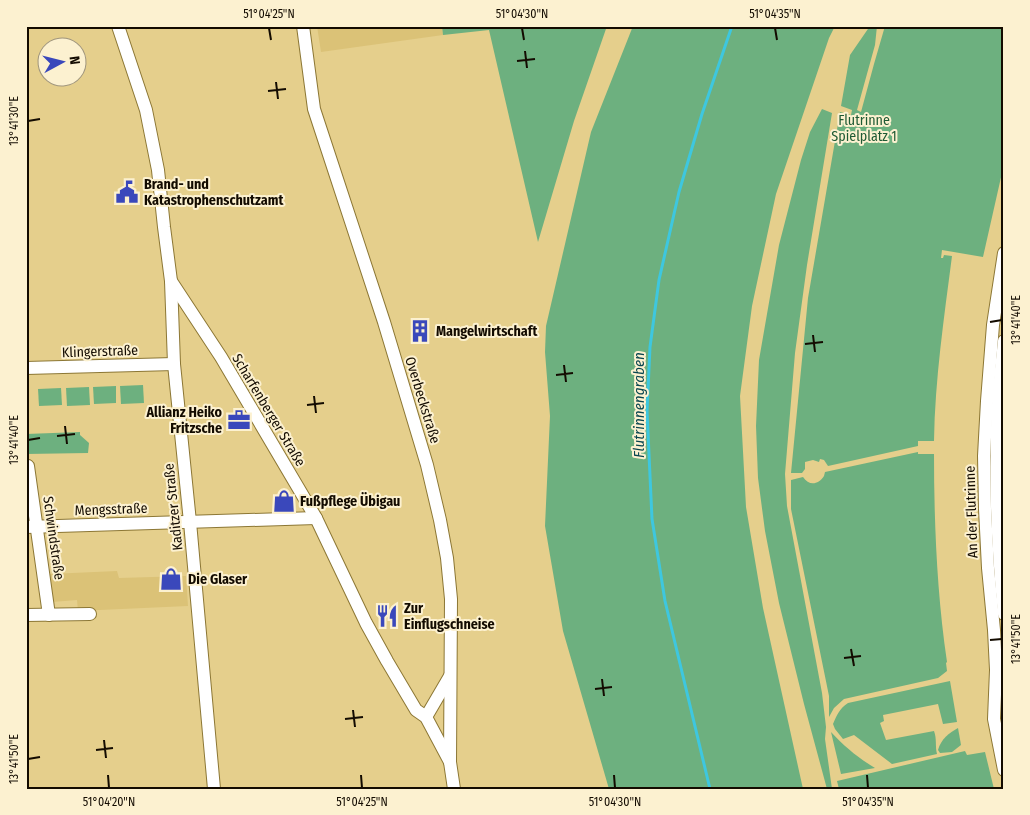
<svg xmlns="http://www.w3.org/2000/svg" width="1030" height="815" font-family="'Fira Sans Condensed',sans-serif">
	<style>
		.built { fill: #dbc277 }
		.green { fill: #6db07f }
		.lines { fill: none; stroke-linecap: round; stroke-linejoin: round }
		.stream { stroke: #3ec7df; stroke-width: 3 }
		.minor-casing { stroke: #8c7735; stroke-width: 14 }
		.minor { stroke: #fff; stroke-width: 12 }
		.ticks { fill: none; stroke: #130b00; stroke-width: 2 }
		.labels { text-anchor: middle; stroke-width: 4; stroke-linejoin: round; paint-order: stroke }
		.park-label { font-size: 14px; fill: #1f5a34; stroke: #fcf1d0 }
		.poi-label { font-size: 14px; font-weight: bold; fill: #130b00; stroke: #fcf1d0; text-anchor: start }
		.street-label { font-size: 14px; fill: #130b00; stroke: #fcf1d0 }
		.water-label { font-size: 15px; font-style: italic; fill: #08454f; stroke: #fcf1d0 }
		.neatline { fill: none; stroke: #130b00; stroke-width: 2 }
		.ticks-label { font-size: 12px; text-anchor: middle; fill: #130b00 }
	</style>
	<rect width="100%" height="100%" fill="#e5cf8c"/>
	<g class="built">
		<polygon points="317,26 442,26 443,35 321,52"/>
		<polygon points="117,571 119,578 186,576 188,606 78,611 77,600 52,602 50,574"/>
	</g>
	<g class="green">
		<polygon points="442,26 607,26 574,121 538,242 489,30 443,35"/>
		<polygon points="633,26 835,26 829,38 776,194 752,306 740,396 746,507 763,608 803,789 609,789 563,631 545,526 550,416 545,352 546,326 591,132"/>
		<path d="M870 26H877L875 45 857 110 861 112 874 64 885 26H1004V164L983 257 942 250 941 258H943L944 255 952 256C944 318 935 379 934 441H918V446L828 466 824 460 820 459 819 462 813 460 805 462V469L802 473H791L808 298 840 112 851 115 852 110 841 106 850 55Z"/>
		<polygon points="822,109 832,113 807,265 795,353 785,474 787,506 822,693 826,727 825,739 832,789 827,789 804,704 779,603 765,531 758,478 756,426 759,360 779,245 801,160 810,132"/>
		<polygon points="143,385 144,403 121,404 120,386"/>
		<polygon points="116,386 116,403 94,404 93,387"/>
		<polygon points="89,387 90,405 67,406 66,388"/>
		<polygon points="61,388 62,405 39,406 38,389"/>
		<polygon points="80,432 80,435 89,443 88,453 26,454 26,434"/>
		<path d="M918 452V454H934C934 523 937 594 947 662L946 663 947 671 938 678 844 699 834 708 829 717V696L791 509V480L803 477C809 486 818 485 824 476L825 472Z"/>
		<path d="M950 681 957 722 943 724 938 704 883 715 884 721 880 723 886 740 934 731C937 739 935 746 937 754L892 764 854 735 843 739 835 729 833 724C837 715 839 709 848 703Z"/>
		<path d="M958 728 961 745 952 752 940 753 938 750C941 739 949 733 958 728Z"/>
		<path d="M831 732C845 747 857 757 875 768L841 774Z"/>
		<polygon points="965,751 967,755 985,752 994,789 839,789 837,781"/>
	</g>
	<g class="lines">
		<polyline class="stream" points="710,789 665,601 652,519 647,411 650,347 659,280 679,192 702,114 732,26"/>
		<defs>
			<g id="minor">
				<polyline points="118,26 146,110 158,170 164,227 171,281 221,357 316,518 366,623 387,661 416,710 426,717 450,762"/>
				<polyline points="303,26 314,109 384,322 427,465 440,520 447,558 451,599 450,762 454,789"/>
				<polyline points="1004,253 993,325 987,401 984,456 985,509 988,568 994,630 996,670 994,719 1004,770"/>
				<polyline points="171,281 174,364 190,522 214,789"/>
				<path d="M1004 341C1001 370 997 400 997 429 995 491 998 553 1004 614"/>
				<polyline points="26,368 174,364"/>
				<polyline points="28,466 49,615"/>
				<polyline points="26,527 316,518"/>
				<polyline points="26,615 90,614"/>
				<polyline points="426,717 450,676"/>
			</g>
		</defs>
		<use href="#minor" class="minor-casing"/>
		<use href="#minor" class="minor"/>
	</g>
	<path class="ticks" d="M269 28 271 40M522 28 524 40M775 28 777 40M525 51 527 68M517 61 535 59M276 82 278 99M268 91 286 89M28 121 40 119M990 322 1002 320M813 335 815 352M805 344 823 342M564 365 566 382M556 375 573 373M314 396 316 413M307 405 324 403M65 426 67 444M57 436 75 434M28 440 40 438M990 640 1002 639M851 649 854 666M844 658 861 656M602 679 604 696M595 689 612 687M353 710 355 727M345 719 363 717M104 740 106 758M96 750 113 748M28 759 40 757M108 775 109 788M361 775 362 788M614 775 615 788M867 775 868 788"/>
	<defs>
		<symbol id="civic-bare" viewBox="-9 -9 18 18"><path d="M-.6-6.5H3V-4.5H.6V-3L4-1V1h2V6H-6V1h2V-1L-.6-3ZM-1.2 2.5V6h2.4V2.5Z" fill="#3a48bb" stroke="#fcf1d0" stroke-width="2.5" paint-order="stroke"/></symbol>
		<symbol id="building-bare" viewBox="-9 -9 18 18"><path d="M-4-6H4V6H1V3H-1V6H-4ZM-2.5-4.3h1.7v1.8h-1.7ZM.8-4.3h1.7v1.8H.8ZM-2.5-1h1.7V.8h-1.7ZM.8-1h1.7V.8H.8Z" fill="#3a48bb" stroke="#fcf1d0" stroke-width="2.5" paint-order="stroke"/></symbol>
		<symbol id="office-bare" viewBox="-9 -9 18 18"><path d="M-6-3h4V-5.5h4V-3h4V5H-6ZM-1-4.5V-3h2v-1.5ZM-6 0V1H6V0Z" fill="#3a48bb" stroke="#fcf1d0" stroke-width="2.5" paint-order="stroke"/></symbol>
		<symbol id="shop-bare" viewBox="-9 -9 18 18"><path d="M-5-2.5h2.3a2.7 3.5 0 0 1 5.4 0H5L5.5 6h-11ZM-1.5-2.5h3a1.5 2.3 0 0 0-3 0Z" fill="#3a48bb" stroke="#fcf1d0" stroke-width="2.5" paint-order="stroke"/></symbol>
		<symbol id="restaurant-bare" viewBox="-9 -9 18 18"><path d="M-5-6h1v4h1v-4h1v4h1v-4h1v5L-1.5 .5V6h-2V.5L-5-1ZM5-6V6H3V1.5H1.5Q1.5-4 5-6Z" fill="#3a48bb" stroke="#fcf1d0" stroke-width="2.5" paint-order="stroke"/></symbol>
	</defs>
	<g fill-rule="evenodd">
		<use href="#civic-bare" x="111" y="176" width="32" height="32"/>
		<use href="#building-bare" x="404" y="315" width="32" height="32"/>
		<use href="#office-bare" x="223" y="404" width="32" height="32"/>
		<use href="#shop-bare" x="268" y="485" width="32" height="32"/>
		<use href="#shop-bare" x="155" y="563" width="32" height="32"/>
		<use href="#restaurant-bare" x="371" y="600" width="32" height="32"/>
	</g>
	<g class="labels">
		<g class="park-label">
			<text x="864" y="125">Flutrinne<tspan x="864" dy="16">Spielplatz 1</tspan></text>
		</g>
		<g class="poi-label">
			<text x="144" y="189">Brand- und<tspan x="144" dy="16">Katastrophenschutzamt</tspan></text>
			<text x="436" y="336">Mangelwirtschaft</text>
			<text x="222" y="417" text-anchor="end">Allianz Heiko<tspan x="222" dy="16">Fritzsche</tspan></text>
			<text x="300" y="506">Fußpflege Übigau</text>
			<text x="188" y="584">Die Glaser</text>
			<text x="404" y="613">Zur<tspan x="404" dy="16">Einflugschneise</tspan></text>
		</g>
		<g class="street-label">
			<text transform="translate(100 351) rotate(-2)" y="5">Klingerstraße</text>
			<text transform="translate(423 400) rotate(73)" y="5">Overbeckstraße</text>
			<text transform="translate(269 410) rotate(59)" y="5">Scharfenberger Straße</text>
			<text transform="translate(173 507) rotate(-96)" y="5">Kaditzer Straße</text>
			<text transform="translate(111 509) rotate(-2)" y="5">Mengsstraße</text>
			<text transform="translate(971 512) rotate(-92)" y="5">An der Flutrinne</text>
			<text transform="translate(54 538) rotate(82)" y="5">Schwindstraße</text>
		</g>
		<g class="water-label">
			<text transform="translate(639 405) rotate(-90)" y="5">Flutrinnengraben</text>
		</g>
	</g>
	<rect width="1030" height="815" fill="none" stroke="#fcf1d0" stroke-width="55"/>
	<g transform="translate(62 62) rotate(83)"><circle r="24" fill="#fcf1d0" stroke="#9f957d"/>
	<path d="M0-4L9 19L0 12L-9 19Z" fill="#3a48bb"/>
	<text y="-8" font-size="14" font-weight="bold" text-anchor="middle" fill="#130b00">N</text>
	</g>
	<rect x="28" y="28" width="974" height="760" class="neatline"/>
	<g class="ticks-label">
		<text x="269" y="18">51°04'25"N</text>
		<text x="522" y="18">51°04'30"N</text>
		<text x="775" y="18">51°04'35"N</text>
		<text transform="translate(14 121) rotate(-90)" y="4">13°41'30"E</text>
		<text transform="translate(1016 320) rotate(-90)" y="4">13°41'40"E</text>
		<text transform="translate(14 440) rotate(-90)" y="4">13°41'40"E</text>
		<text transform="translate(1016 639) rotate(-90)" y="4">13°41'50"E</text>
		<text transform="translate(14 759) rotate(-90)" y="4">13°41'50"E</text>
		<text x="109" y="806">51°04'20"N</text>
		<text x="362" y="806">51°04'25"N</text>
		<text x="615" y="806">51°04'30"N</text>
		<text x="868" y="806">51°04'35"N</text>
	</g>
</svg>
